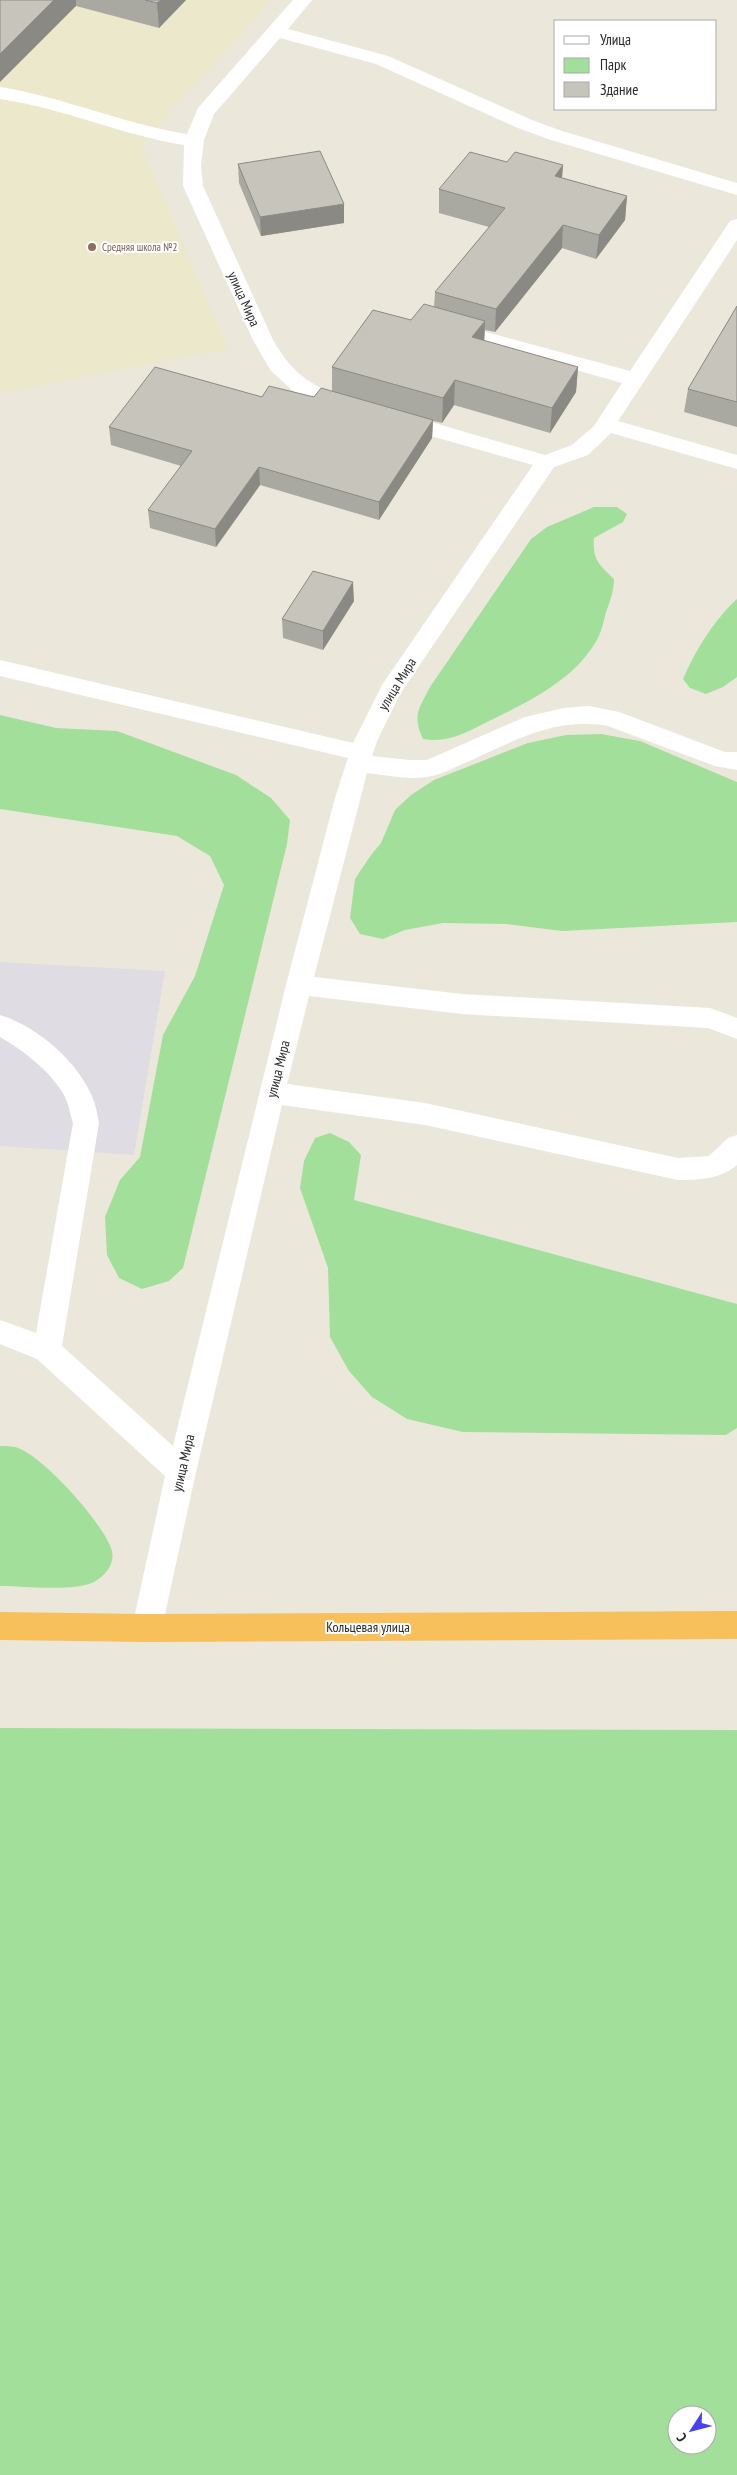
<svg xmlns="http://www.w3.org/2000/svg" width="737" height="2475" font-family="'PT Sans Narrow',sans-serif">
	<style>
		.industrial { fill: #e0dce3 }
		.education { fill: #ece8cb }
		.green { fill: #a2df9a; fill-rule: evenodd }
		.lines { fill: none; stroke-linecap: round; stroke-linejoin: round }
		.minor { fill: #fff; fill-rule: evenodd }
		.highway { fill: #f7c05a; fill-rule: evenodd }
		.wall { fill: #aaa9a1 }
		.shaded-wall { fill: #8b8983 }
		.building { fill: #c6c4bb; stroke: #8b8983 }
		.education-dot { fill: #8d6e63; stroke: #fff; stroke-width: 2 }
		.labels { text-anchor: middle; stroke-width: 4; stroke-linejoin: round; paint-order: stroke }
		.far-education-label { font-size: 11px; fill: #785e54; stroke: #fff; text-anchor: start }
		.street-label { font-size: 14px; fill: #292929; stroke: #fff }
	</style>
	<rect width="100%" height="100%" fill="#ebe8db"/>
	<polygon class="industrial" points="0,962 165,971 134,1155 0,1146"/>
	<polygon class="education" points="0,0 271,0 141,145 228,349 0,394"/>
	<g class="green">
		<path d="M594 507H617L627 514 623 522 594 538C592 559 599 565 614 579 614 591 610 601 606 612 604 620 602 630 598 638 576 679 530 701 491 720 469 731 448 744 423 739 412 715 419 709 430 687L531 539 547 527Z"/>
		<path d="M737 599V677L723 687 706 694 690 688 683 679C695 651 714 620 737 599Z"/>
		<polygon points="0,715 56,728 117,731 236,775 271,798 290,820 287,844 183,1268 169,1281 142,1289 119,1278 107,1255 105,1217 120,1180 140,1157 163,1035 195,976 224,885 210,856 177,836 0,809"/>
		<polygon points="601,734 640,741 737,782 737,922 562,931 505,924 443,923 405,930 383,939 360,934 350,918 355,879 371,855 381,843 395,810 411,795 434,780 528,743 566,735"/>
		<polygon points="330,1133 349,1142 361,1155 354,1200 737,1304 737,1428 726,1435 463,1432 407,1419 372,1397 349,1371 330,1337 328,1268 300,1188 304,1161 315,1138"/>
		<path d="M0 1446C5 1446 11 1446 15 1447 41 1453 105 1525 112 1551 115 1564 105 1576 94 1582 75 1592 23 1586 0 1586Z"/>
		<path d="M0 1728 737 1730V2475H0ZM677 2415H707V2445H677Z"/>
	</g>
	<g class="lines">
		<g class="minor">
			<path d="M293 0H312L288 29 388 56 532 120 562 131 737 183V195L548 139 518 128 376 64 280 38 214 114 204 140 201 165 203 186 273 340C296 380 317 389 360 401L363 406 360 411 353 413 317 403 292 390 271 371 253 340 183 186 184 145C121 135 63 108 0 99V87C64 97 123 124 187 134L198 108Z"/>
			<path d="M737 219V240L618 421 737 455V469L611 433 588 455 554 467 400 694 377 741 372 756 409 760H427L525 717 564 708 589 706 619 712 725 752H737V770L715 766 608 726C556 716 512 742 467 762 455 767 443 774 431 776 411 781 388 775 367 773L314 977 462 994 710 1008 737 1018V1039L708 1028 462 1014 309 996 287 1084 425 1103 678 1158 709 1156 728 1138 737 1135V1165C721 1179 698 1180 678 1180L425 1125 282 1105 196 1472 162 1628 158 1638 147 1642 136 1638 132 1628 165 1476 37 1359 0 1344V1320L36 1333 73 1123C70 1114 69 1105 65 1097 52 1072 24 1051 0 1037V1015C38 1027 76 1060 92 1096 96 1105 97 1114 99 1123L62 1346 173 1446 286 985 335 798 348 758 0 676V660L353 743 382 685 533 465 389 424 385 419 389 414 396 412 545 455 572 445 594 426 622 383 442 332 439 328 442 324 449 322 630 371 730 221Z"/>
		</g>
		<polygon class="highway" points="737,1611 737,1639 147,1642 0,1640 0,1612 147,1614"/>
	</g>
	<g class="wall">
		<polygon points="0,0 186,0 159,28 76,6"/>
		<polygon points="507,162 563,165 562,178 627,196 625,220 596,259 562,248 495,332 485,330 484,341 578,367 576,392 550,433 454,405 442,423 433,421 432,438 379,520 260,485 216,547 150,528 148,510 181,466 111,445 109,427 262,397 314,397 332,391 332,367 434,307 435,292 489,227 439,213 439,189"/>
		<polygon points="238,164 344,223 261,236 239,183"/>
		<polygon points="737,306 737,427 684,412 688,389"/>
		<polygon points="354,601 323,650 283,638 282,619"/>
	</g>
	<g class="shaded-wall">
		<polygon points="54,0 76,0 76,6 0,82 0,54"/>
		<polygon points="161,0 186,0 159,28 157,3"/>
		<polygon points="563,165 561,189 555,176"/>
		<polygon points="627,196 625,220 596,259 599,235"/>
		<polygon points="344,204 344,223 261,236 260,217"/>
		<polygon points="563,225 562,248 495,332 496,309"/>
		<polygon points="485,321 484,346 472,337"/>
		<polygon points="578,367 576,392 550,433 552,408"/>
		<polygon points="455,380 454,405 442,423 443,398"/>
		<polygon points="433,420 432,438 379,520 379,502"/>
		<polygon points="259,467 260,485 216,547 215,529"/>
		<polygon points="353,582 354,601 323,650 323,631"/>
	</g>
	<g class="building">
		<polygon points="0,0 54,0 0,54"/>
		<polygon points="145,0 161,0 157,3"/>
		<polygon points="320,151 344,204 260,217 238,164"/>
		<polygon points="470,152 507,162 515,152 563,165 555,176 627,196 599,235 563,225 496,309 435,292 505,208 439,189"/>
		<polygon points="424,304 485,321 472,337 578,367 552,408 455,380 443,398 332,367 373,310 411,320"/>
		<polygon points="737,306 737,402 688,389"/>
		<polygon points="155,367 262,397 269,386 314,397 321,388 433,420 379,502 259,467 215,529 148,510 192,451 109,427"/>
		<polygon points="313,571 353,582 323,631 282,619"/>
	</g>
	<circle class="education-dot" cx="92" cy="247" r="5"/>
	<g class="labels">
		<g class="far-education-label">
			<text x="102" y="251">Средняя школа №2</text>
		</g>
		<g class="street-label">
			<text transform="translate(244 299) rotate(66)" y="5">улица Мира</text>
			<text transform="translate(397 684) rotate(-58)" y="5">улица Мира</text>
			<text transform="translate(278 1069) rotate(-76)" y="5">улица Мира</text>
			<text transform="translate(183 1463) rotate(-77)" y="5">улица Мира</text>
			<text x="368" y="1632">Кольцевая улица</text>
		</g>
	</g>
	<rect x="554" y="20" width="162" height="90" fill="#ffffff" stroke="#a9a9a9"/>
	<rect x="564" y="36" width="25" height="8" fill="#ffffff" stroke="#a9a9a9"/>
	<text x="600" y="45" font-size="15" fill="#292929">Улица</text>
	<rect x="564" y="58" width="25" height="15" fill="#a2df9a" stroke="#a9a9a9"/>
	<text x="600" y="70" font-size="15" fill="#292929">Парк</text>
	<rect x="564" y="82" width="25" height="15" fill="#c6c4bb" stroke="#a9a9a9"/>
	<text x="600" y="95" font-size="15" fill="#292929">Здание</text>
	<g transform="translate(692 2430) rotate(234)"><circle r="24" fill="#ffffff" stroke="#a9a9a9"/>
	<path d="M0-4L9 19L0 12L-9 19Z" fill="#4742f1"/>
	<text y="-8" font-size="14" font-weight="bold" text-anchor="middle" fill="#292929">С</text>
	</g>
</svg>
